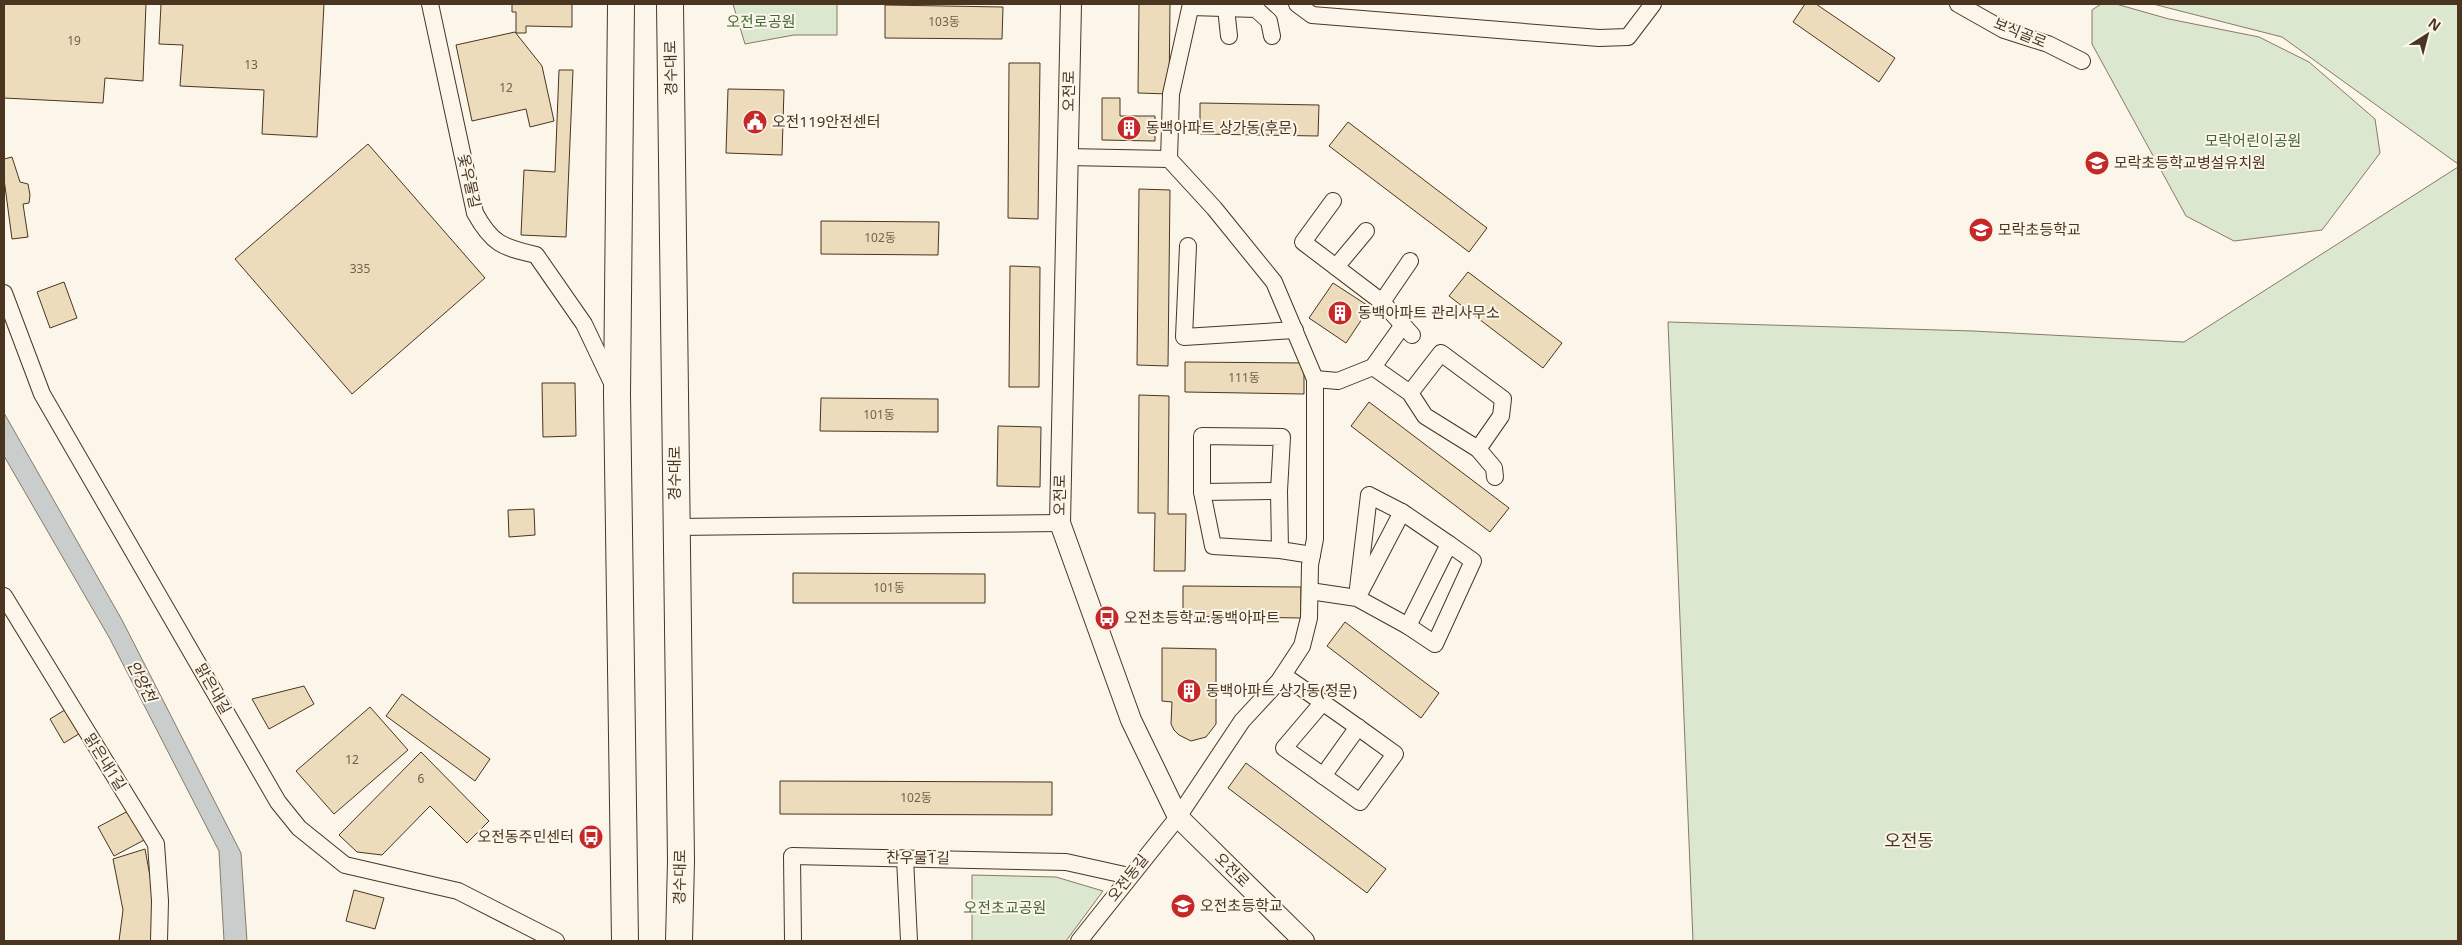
<svg xmlns="http://www.w3.org/2000/svg" width="2462" height="945" font-family="'Noto Sans','Noto Sans KR',sans-serif">
	<style>
		.green { fill: #dce7d0; stroke: #887966 }
		.water { fill: #c9cecd; stroke: #887966 }
		.building { fill: #ecdcbc; stroke: #4a3520 }
		.lines { fill: none; stroke-linecap: round; stroke-linejoin: round }
		.minor-casing { stroke: #4a3520; stroke-width: 18 }
		.tertiary-casing { stroke: #4a3520; stroke-width: 22 }
		.primary-casing { stroke: #4a3520; stroke-width: 28 }
		.minor { stroke: #fbf6e9; stroke-width: 16 }
		.tertiary { stroke: #fbf6e9; stroke-width: 20 }
		.primary { stroke: #fbf6e9; stroke-width: 26 }
		.labels { text-anchor: middle; stroke-width: 4; stroke-linejoin: round; paint-order: stroke }
		.number-label { font-size: 12px; fill: #725f47 }
		.park-label { font-size: 15px; fill: #436837; stroke: #fbf6e9 }
		.street-label { font-size: 15px; fill: #4a3520; stroke: #fbf6e9 }
		.poi-label { font-size: 15px; fill: #4a3520; stroke: #fbf6e9; text-anchor: start }
		.water-label { font-size: 16px; font-style: italic; fill: #4a3520; stroke: #fbf6e9 }
		.quarter-label { font-size: 18px; fill: #4a3520; stroke: #fbf6e9 }
	</style>
	<rect width="100%" height="100%" fill="#fbf6e9"/>
	<g class="green">
		<polygon points="733,4 837,4 837,35 794,35 745,44"/>
		<polygon points="2101,4 2116,4 2169,19 2259,37 2309,62 2375,119 2380,153 2322,230 2234,241 2186,216 2092,44 2092,10"/>
		<polygon points="2153,4 2458,4 2458,164 2282,37"/>
		<polygon points="2458,167 2458,941 1693,941 1668,322 1973,331 2184,342"/>
		<polygon points="972,875 1056,877 1103,891 1066,941 972,941"/>
	</g>
	<polygon class="water" points="4,413 122,620 241,853 247,941 224,941 219,851 110,639 4,456"/>
	<g class="building">
		<polygon points="4,4 146,4 143,81 105,78 103,103 4,98"/>
		<polygon points="161,4 324,4 317,137 262,134 264,90 180,86 183,45 159,44"/>
		<polygon points="512,4 572,4 572,27 526,26 526,33 516,33 516,12 512,12"/>
		<polygon points="1139,4 1170,4 1169,94 1138,93"/>
		<polygon points="1805,4 1816,4 1895,58 1879,82 1793,22"/>
		<polygon points="885,5 1003,7 1002,39 885,38"/>
		<polygon points="515,32 542,66 554,121 530,127 526,109 472,121 456,45"/>
		<polygon points="1009,63 1040,63 1038,219 1008,218"/>
		<polygon points="559,70 573,70 566,237 521,235 524,170 555,172"/>
		<polygon points="728,89 784,90 782,155 726,153"/>
		<polygon points="1102,98 1120,98 1120,116 1155,116 1155,141 1102,140"/>
		<polygon points="1200,103 1319,105 1318,136 1200,134"/>
		<polygon points="1348,122 1487,228 1469,252 1329,146"/>
		<polygon points="368,144 485,278 352,394 235,259"/>
		<polygon points="12,157 20,182 28,184 30,195 29,203 23,204 28,237 12,239 4,179 4,159"/>
		<polygon points="1139,189 1170,190 1168,366 1137,365"/>
		<polygon points="821,221 939,222 938,255 821,254"/>
		<polygon points="1010,266 1040,267 1039,387 1009,387"/>
		<polygon points="1468,272 1562,343 1543,368 1449,296"/>
		<polygon points="64,282 77,318 50,328 37,292"/>
		<polygon points="1333,283 1370,307 1346,343 1309,318"/>
		<polygon points="1185,362 1304,363 1304,394 1185,392"/>
		<polygon points="542,383 575,383 576,436 543,437"/>
		<polygon points="1139,395 1169,396 1168,514 1186,514 1185,571 1154,571 1155,513 1138,513"/>
		<polygon points="821,398 938,399 938,432 820,431"/>
		<polygon points="1369,402 1509,508 1490,532 1351,426"/>
		<polygon points="998,426 1041,427 1040,487 997,486"/>
		<polygon points="534,509 535,535 509,537 508,510"/>
		<polygon points="793,573 985,574 985,603 793,603"/>
		<polygon points="1183,586 1301,587 1301,618 1183,616"/>
		<polygon points="1345,622 1439,693 1421,718 1327,646"/>
		<polygon points="1162,648 1216,649 1216,724 1206,737 1191,741 1179,735 1174,730 1171,724 1172,702 1162,701"/>
		<polygon points="304,686 314,704 269,729 252,699"/>
		<polygon points="402,694 490,759 475,781 386,716"/>
		<polygon points="370,707 408,750 334,814 296,771"/>
		<polygon points="68,708 82,732 64,743 50,719"/>
		<polygon points="421,752 489,821 467,843 430,806 382,855 357,852 339,835"/>
		<polygon points="1246,763 1386,869 1367,893 1228,788"/>
		<polygon points="780,781 1052,782 1052,815 780,814"/>
		<polygon points="130,810 146,839 114,856 98,827"/>
		<polygon points="145,849 157,914 154,941 119,941 123,910 113,859"/>
		<polygon points="354,890 384,898 375,929 346,921"/>
	</g>
	<g class="lines">
		<defs>
			<g id="minor">
				<path d="M430 4 475 213C492 244 502 247 536 255L584 324 613 385"/>
				<polyline points="1297,4 1312,15 1599,38 1628,37 1653,4"/>
				<polyline points="1958,4 2004,30 2048,44 2082,61"/>
				<polyline points="1191,7 1256,9 1269,21 1272,36"/>
				<polyline points="1226,8 1229,36"/>
				<polyline points="1067,157 1169,159"/>
				<polyline points="1333,201 1303,242 1382,302 1412,335"/>
				<polyline points="1188,246 1184,337 1295,330"/>
				<polyline points="1336,267 1366,231"/>
				<polyline points="4,293 42,394 278,802 299,828 345,865 458,891 556,941"/>
				<polyline points="1382,302 1410,261"/>
				<polyline points="1373,367 1403,325"/>
				<polyline points="1315,379 1338,381 1373,367 1410,393 1425,416 1478,449 1501,416 1503,399 1441,353 1410,393"/>
				<polyline points="1478,449 1494,468 1495,477"/>
				<polyline points="1202,492 1279,491"/>
				<polyline points="676,527 1060,523"/>
				<polyline points="1280,550 1279,491 1282,437 1202,436 1202,492 1213,546 1280,550 1312,555"/>
				<polyline points="1358,588 1369,495 1402,512"/>
				<polyline points="1310,591 1357,598 1408,626 1449,544 1402,512 1357,598"/>
				<polyline points="4,596 156,844 160,901 159,941"/>
				<polyline points="1408,626 1435,644 1473,561 1449,544"/>
				<path d="M1283 675C1321 701 1358 727 1395 754L1360 802 1284 748 1323 702"/>
				<polyline points="1323,776 1358,727"/>
				<polyline points="905,858 909,941"/>
				<polyline points="793,941 792,856 1066,862 1129,876"/>
				<polyline points="1079,941 1178,817 1242,721 1279,681 1302,646 1309,618 1310,565 1315,539 1315,379 1274,282 1214,208 1169,159 1171,94 1191,4"/>
			</g>
			<polyline id="tertiary" points="1071,4 1060,523 1131,720 1178,817 1304,941"/>
			<g id="primary">
				<polyline points="621,4 617,394 625,941"/>
				<polyline points="670,4 681,861 679,941"/>
			</g>
		</defs>
		<use href="#minor" class="minor-casing"/>
		<use href="#tertiary" class="tertiary-casing"/>
		<use href="#primary" class="primary-casing"/>
		<use href="#minor" class="minor"/>
		<use href="#tertiary" class="tertiary"/>
		<use href="#primary" class="primary"/>
	</g>
	<defs>
		<symbol id="civic-disc" viewBox="-11 -11 22 22"><circle r="9.5" fill="#c62828" stroke="#fbf6e9"/><path d="M-.6-6.5H3V-4.5H.6V-3L4-1V1h2V6H-6V1h2V-1L-.6-3ZM-1.2 2.5V6h2.4V2.5Z" fill="#fff"/></symbol>
		<symbol id="building-disc" viewBox="-11 -11 22 22"><circle r="9.5" fill="#c62828" stroke="#fbf6e9"/><path d="M-4-6H4V6H1V3H-1V6H-4ZM-2.5-4.3h1.7v1.8h-1.7ZM.8-4.3h1.7v1.8H.8ZM-2.5-1h1.7V.8h-1.7ZM.8-1h1.7V.8H.8Z" fill="#fff"/></symbol>
		<symbol id="school-disc" viewBox="-11 -11 22 22"><circle r="9.5" fill="#c62828" stroke="#fbf6e9"/><path d="M0-5L7-2L0 1L-7-2ZM-4 1L0 2.5L4 1V4Q0 6-4 4Z" fill="#fff"/></symbol>
		<symbol id="bus-disc" viewBox="-11 -11 22 22"><circle r="9.5" fill="#c62828" stroke="#fbf6e9"/><path d="M-5-6H5V4H4V6H2V4H-2V6H-4V4H-5ZM-3.5-4V0h7V-4ZM-3.5 1.2v1.5H-2V1.2ZM2 1.2v1.5H3.5V1.2Z" fill="#fff"/></symbol>
	</defs>
	<g fill-rule="evenodd">
		<use href="#civic-disc" x="741" y="108" width="28" height="28"/>
		<use href="#building-disc" x="1115" y="114" width="28" height="28"/>
		<use href="#school-disc" x="2083" y="149" width="28" height="28"/>
		<use href="#school-disc" x="1967" y="216" width="28" height="28"/>
		<use href="#building-disc" x="1326" y="299" width="28" height="28"/>
		<use href="#bus-disc" x="1093" y="604" width="28" height="28"/>
		<use href="#building-disc" x="1175" y="677" width="28" height="28"/>
		<use href="#bus-disc" x="577" y="823" width="28" height="28"/>
		<use href="#school-disc" x="1169" y="892" width="28" height="28"/>
	</g>
	<g class="labels">
		<g class="number-label">
			<text x="944" y="26">103동</text>
			<text x="74" y="45">19</text>
			<text x="251" y="69">13</text>
			<text x="506" y="92">12</text>
			<text x="880" y="242">102동</text>
			<text x="360" y="273">335</text>
			<text x="1244" y="382">111동</text>
			<text x="879" y="419">101동</text>
			<text x="889" y="592">101동</text>
			<text x="352" y="764">12</text>
			<text x="421" y="783">6</text>
			<text x="916" y="802">102동</text>
		</g>
		<g class="park-label">
			<text x="761" y="27">오전로공원</text>
			<text x="2253" y="146">모락어린이공원</text>
			<text x="1005" y="913">오전초교공원</text>
		</g>
		<g class="street-label">
			<text transform="translate(2020 33) rotate(22)" y="5">보식골로</text>
			<text transform="translate(671 68) rotate(-91)" y="5">경수대로</text>
			<text transform="translate(1069 91) rotate(-89)" y="5">오전로</text>
			<text transform="translate(469 181) rotate(77)" y="5">옻우물길</text>
			<text transform="translate(675 473) rotate(-90)" y="5">경수대로</text>
			<text transform="translate(1060 495) rotate(-89)" y="5">오전로</text>
			<text transform="translate(213 689) rotate(60)" y="5">맑은내길</text>
			<text transform="translate(105 762) rotate(58)" y="5">맑은내1길</text>
			<text transform="translate(918 858) rotate(1)" y="5">찬우물1길</text>
			<text transform="translate(1232 870) rotate(45)" y="5">오전로</text>
			<text transform="translate(680 877) rotate(-89)" y="5">경수대로</text>
			<text transform="translate(1128 878) rotate(-52)" y="5">오전동길</text>
		</g>
		<g class="poi-label">
			<text x="772" y="127">오전119안전센터</text>
			<text x="1146" y="133">동백아파트 상가동(후문)</text>
			<text x="2114" y="168">모락초등학교병설유치원</text>
			<text x="1998" y="235">모락초등학교</text>
			<text x="1358" y="318">동백아파트 관리사무소</text>
			<text x="1124" y="623">오전초등학교.동백아파트</text>
			<text x="1206" y="696">동백아파트 상가동(정문)</text>
			<text x="574" y="842" text-anchor="end">오전동주민센터</text>
			<text x="1200" y="911">오전초등학교</text>
		</g>
		<g class="water-label">
			<text transform="translate(142 681) rotate(63)" y="6">안양천</text>
		</g>
		<g class="quarter-label">
			<text x="1909" y="847">오전동</text>
		</g>
	</g>
	<rect width="2462" height="945" fill="none" stroke="#4a3520" stroke-width="10"/>
	<g transform="translate(2427 35) rotate(36)" stroke="#fbf6e9" stroke-width="4" paint-order="stroke">
	<path d="M0-4L9 19L0 12L-9 19Z" fill="#4a3520"/>
	<text y="-8" font-size="14" font-weight="bold" text-anchor="middle" fill="#4a3520">N</text>
	</g>
</svg>
